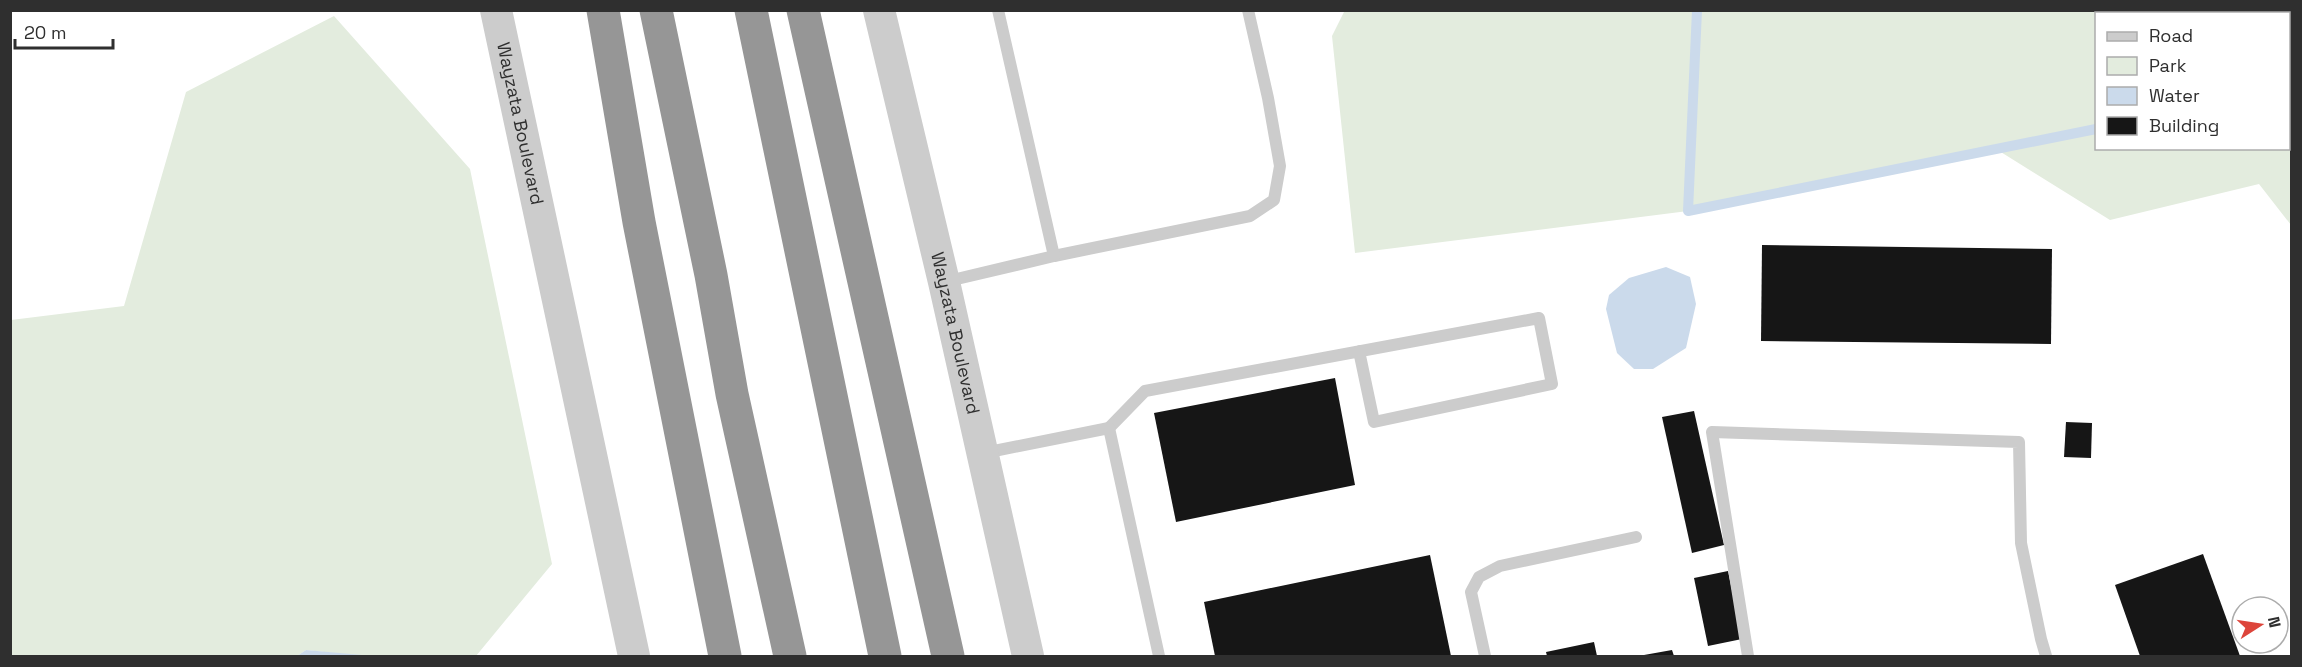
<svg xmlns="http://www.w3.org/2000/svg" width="2302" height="667" font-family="'Space Grotesk',sans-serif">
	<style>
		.green { fill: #e3ecde; fill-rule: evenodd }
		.water { fill: #cbdaeb }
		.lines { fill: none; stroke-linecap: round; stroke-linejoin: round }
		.stream { stroke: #cbdaeb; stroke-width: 10 }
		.building { fill: #161616 }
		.service { stroke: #ccc; stroke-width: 12 }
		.tertiary { stroke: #ccc; stroke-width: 32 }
		.motorway { stroke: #969696; stroke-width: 33 }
		.labels { text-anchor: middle; stroke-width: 6; stroke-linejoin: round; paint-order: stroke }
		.street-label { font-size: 18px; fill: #2f2f2f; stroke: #fff }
	</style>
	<rect width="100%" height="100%" fill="#fff"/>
	<g class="green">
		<path d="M1345 10 2291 11V225L2259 184 2110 220 1996 149 1688 211 1355 253 1332 36ZM2096 14H2288V148H2096Z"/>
		<polygon points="334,16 470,169 552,564 476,656 362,656 306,650 297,656 11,656 11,320 124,306 186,92"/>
	</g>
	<g class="water">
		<polygon points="1666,267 1690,277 1696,304 1686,348 1653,369 1634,369 1617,353 1606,309 1609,295 1629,278"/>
		<polygon points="306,650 362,655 362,656 297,656"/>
	</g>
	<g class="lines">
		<g class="stream">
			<polyline points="1697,10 1688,211 2096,129"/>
			<polyline points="2288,90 2292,89"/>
		</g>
	</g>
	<g class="building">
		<polygon points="1762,245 2052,249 2051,344 1761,341"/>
		<polygon points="1335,378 1355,485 1176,522 1154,413"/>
		<polygon points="1694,411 1724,545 1692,553 1662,417"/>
		<polygon points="2066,422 2092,423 2091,458 2064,457"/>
		<polygon points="2203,554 2240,656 2140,656 2115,585"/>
		<polygon points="1430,555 1451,656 1215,656 1204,602"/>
		<polygon points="1728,571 1742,639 1708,646 1694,578"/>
		<polygon points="1594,642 1597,656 1547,656 1546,652"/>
		<polygon points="1672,650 1674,656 1644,656 1644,655"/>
	</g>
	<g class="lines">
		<g class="service">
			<polyline points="1054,256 1250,216 1274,200 1280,166 1268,98 1248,10"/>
			<polyline points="944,282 1054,256 998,10"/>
			<polyline points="1109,428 1145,391 1539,318 1552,384 1374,422 1359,351"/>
			<polyline points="984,453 1109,428 1159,656"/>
			<polyline points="1485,656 1471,592 1479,577 1500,566 1636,537"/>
			<polyline points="1748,656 1712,432 2019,442 2021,543 2041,639 2046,656"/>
		</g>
		<g class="tertiary">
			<path id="s1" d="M496 10 634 656"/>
			<path id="s2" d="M879 10 944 282 1028 656"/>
		</g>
		<g class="motorway">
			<polyline points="603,10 639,222 725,656"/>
			<polyline points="656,10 711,275 732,394 790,656"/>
			<polyline points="751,10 885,656"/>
			<polyline points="803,10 948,656"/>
		</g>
	</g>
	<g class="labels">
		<g class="street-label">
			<text dy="6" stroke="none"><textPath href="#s1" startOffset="116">Wayzata Boulevard</textPath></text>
			<text dy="6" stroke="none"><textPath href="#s2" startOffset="332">Wayzata Boulevard</textPath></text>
		</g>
	</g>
	<rect width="2302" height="667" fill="none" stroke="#2f2f2f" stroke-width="24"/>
	<rect x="2095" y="12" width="195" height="138" fill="#ffffff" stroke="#acacac" stroke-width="1.5"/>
	<rect x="2107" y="32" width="30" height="9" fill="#cccccc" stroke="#acacac" stroke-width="1.5"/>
	<text x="2149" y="42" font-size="18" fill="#2f2f2f">Road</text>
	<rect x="2107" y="57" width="30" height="18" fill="#e3ecde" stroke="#acacac" stroke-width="1.5"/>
	<text x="2149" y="72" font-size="18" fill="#2f2f2f">Park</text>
	<rect x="2107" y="87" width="30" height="18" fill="#cbdaeb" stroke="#acacac" stroke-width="1.5"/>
	<text x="2149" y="102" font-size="18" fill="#2f2f2f">Water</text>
	<rect x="2107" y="117" width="30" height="18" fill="#161616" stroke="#acacac" stroke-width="1.5"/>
	<text x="2149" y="132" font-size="18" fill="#2f2f2f">Building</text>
	<g transform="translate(2260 625) rotate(78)"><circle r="28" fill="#ffffff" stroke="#acacac" stroke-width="1.5"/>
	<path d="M0-4.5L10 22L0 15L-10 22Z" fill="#dd453b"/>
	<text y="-9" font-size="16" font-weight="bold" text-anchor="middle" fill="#2f2f2f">N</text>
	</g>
	<path d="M15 39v9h98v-9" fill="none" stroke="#2f2f2f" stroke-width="3"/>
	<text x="24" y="39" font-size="18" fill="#2f2f2f" stroke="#ffffff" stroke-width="4.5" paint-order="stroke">20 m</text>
</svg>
